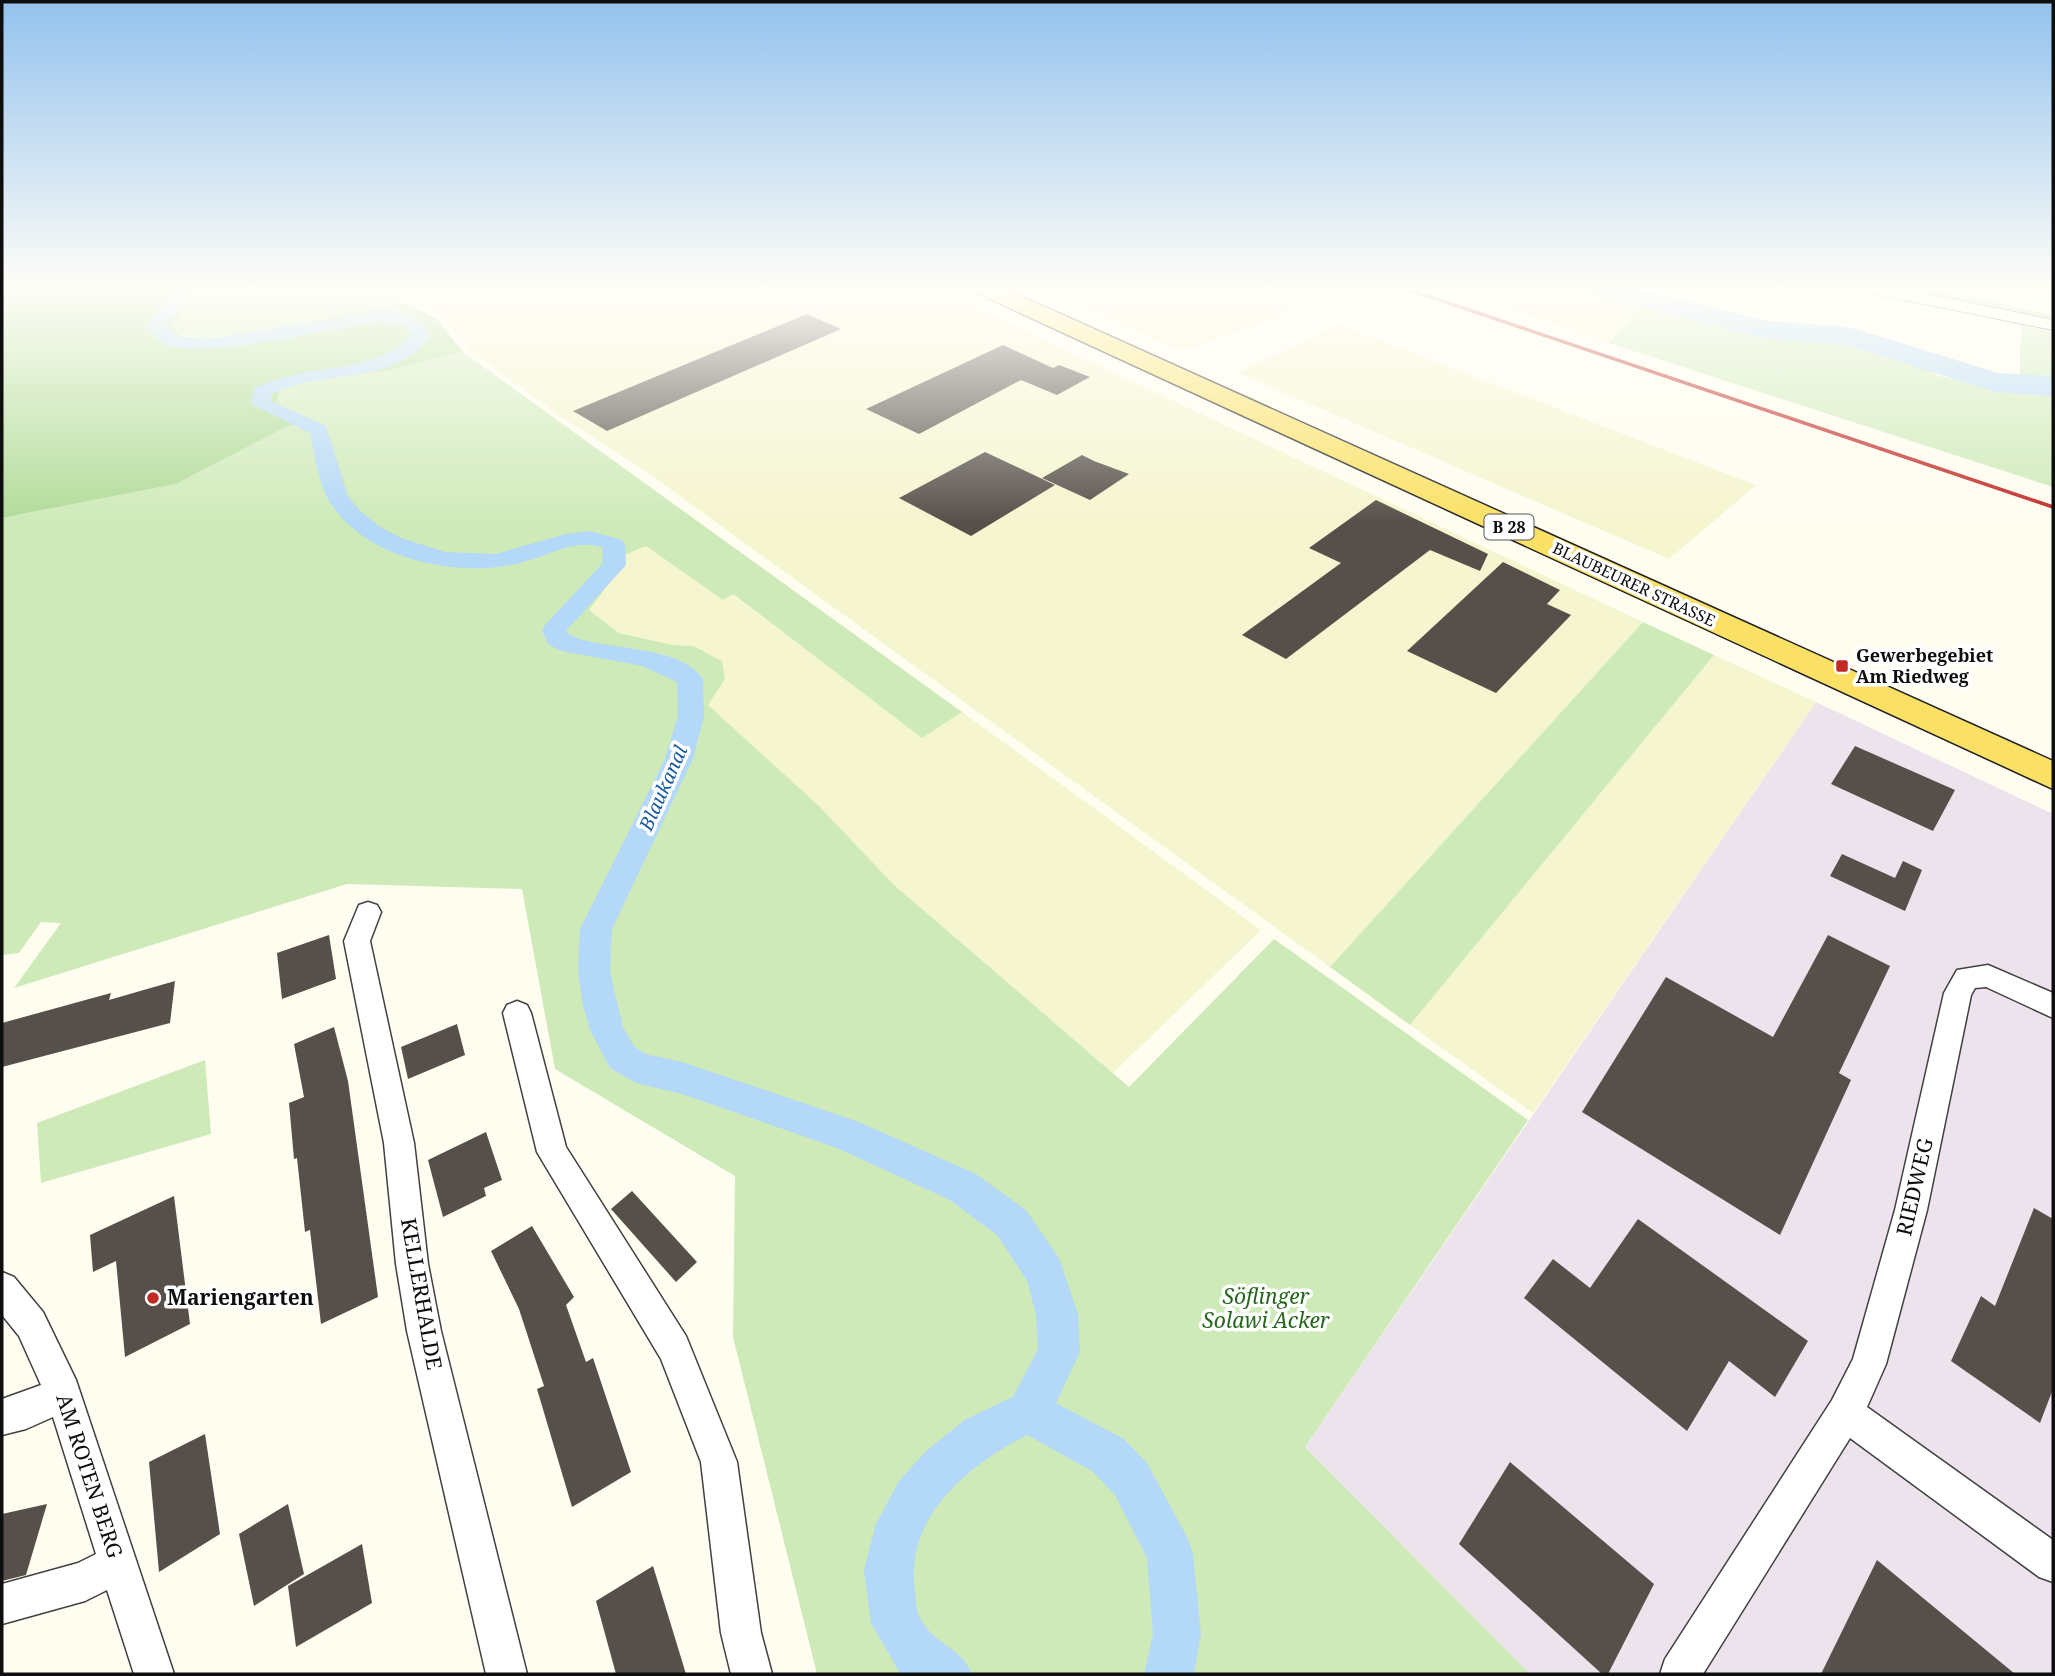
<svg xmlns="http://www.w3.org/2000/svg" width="2055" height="1676" font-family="'Noto Serif',serif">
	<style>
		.industrial { fill: #ede3ed }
		.farmland { fill: #f5f5cf }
		.green { fill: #ceeab9 }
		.forest { fill: #b1db98 }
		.pitch { fill: #e1f1cb }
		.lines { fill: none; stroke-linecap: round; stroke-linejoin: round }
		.canal { fill: #b4d8f7; fill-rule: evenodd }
		.river { fill: #b4d8f7; fill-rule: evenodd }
		.building { fill: #57504a }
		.minor-casing { stroke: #414141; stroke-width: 3 }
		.tertiary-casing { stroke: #414141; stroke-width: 2 }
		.primary-casing { stroke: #1f1f1f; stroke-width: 3 }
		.minor { fill: #fff; fill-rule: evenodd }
		.tertiary { fill: #fff; fill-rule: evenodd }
		.primary { fill: #fae165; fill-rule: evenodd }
		.rail { stroke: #c02924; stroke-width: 3.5 }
		.poi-dot { fill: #c02924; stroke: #fff; stroke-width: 2.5 }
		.labels { text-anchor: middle; stroke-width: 7; stroke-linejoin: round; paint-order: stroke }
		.shield { fill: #fff; stroke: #565656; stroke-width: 2 }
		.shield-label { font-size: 16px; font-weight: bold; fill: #0e0e0e }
		.far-street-label { font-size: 16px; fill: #0e0e0e; stroke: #fff }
		.poi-label { font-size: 18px; font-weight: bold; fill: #0e0e0e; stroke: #fff; text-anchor: start }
		.water-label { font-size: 19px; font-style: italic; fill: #165aa2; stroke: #fff }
		.near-street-label { font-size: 21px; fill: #0e0e0e; stroke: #fff }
		.near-park-label { font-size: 21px; font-style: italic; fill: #27671d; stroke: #fff }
		.near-poi-label { font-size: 21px; font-weight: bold; fill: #0e0e0e; stroke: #fff; text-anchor: start }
	</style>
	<rect width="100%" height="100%" fill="#fffdf0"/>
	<polygon class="industrial" points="1816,702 2053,814 2053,1674 1530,1674 1305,1447"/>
	<g class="farmland">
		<polygon points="389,288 934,288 1643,622 1330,967 644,470 560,416 472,352 441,316"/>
		<polygon points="1039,288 1240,288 1296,310 1183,351"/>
		<polygon points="1447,288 1570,288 1644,305 1609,343"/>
		<polygon points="1337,324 1756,485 1669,559 1238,373"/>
		<polygon points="646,546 723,600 732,594 922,737 962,712 1261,930 1113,1073 893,884 819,806 729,726 707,704 725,679 693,646 672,645 619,633 589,610 625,555"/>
		<polygon points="1714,655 1816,702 1533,1113 1410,1025"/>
	</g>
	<g class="green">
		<path d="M201 288H380L404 303C356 312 212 351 174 332L172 325Z"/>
		<polygon points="1644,305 1782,339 1832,338 1852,342 1908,359 1939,376 2019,394 2021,325 2053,332 2053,487 1609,343"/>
		<polygon points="463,352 962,712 922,738 733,594 723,600 646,546 625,555 622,566 589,610 619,633 672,645 693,646 722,661 725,679 708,705 819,806 893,884 1129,1087 1274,939 1528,1120 1305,1447 1530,1674 817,1674 733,1337 735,1176 555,1069 522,889 347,884 14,988 61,923 41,922 19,953 2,955 2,518 176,484 286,427 307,420 276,404 279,391 291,383 392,370"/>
		<polygon points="1643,622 1714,655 1410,1025 1330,967"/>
		<polygon points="205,1060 211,1134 41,1183 37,1123"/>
	</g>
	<g class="forest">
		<polygon points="2,288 201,288 173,325 174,332 185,337 225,339 404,303 436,318 463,352 392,370 291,383 279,391 276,404 308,420 286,427 176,484 2,518"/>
		<polygon points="1897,288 1928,288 2053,315 2053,319"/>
	</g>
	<polygon class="pitch" points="2010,288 2053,288 2053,304 2014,298"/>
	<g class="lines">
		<path class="canal" d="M178 288H195L166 326 180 337 215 338 380 311C402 311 421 314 429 337 392 388 320 368 271 395V401L326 426 348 496 360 511 379 526 401 538 445 552 495 554 566 534 590 531 622 540 625 545 626 565 566 631C586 653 678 640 703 679L704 716 693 759 612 929 610 972 623 1027 634 1046 645 1054 682 1062 859 1122 976 1174 1026 1210 1059 1258 1078 1314 1080 1352 1056 1403 1124 1439 1147 1463 1187 1537 1193 1554 1201 1634 1194 1674H1144L1153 1634 1147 1558 1115 1495 1092 1471 1027 1435C969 1465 904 1517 915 1590 916 1598 916 1609 919 1616 933 1645 961 1646 972 1674L900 1673 871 1623 864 1570 876 1524 899 1481 926 1451 966 1419 1013 1397 1038 1349 1036 1314 1027 1281 998 1236 950 1200 837 1148 682 1094 636 1083 610 1068 590 1030 583 1005 578 972 580 929 665 759 678 716 677 682 642 666 562 651 549 645 542 631 545 625 602 564 603 548C575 537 547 557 520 563 456 579 359 559 326 495 317 476 315 454 310 433L251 404 254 389C302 362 374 376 411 336L404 325 380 321C333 329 206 359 167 345 157 341 153 334 148 326Z"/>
		<polygon class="river" points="1586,288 1635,288 1768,321 1850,327 1998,373 2053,376 2053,396 1995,392 1847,345 1768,339 1590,294"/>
	</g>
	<g class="building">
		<polygon points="807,314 841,329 607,431 573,411"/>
		<polygon points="1003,345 1053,368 1059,365 1090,377 1057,395 1021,380 919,434 866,409"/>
		<polygon points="985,452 1055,485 971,536 899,498"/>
		<polygon points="1082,455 1094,461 1129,474 1090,500 1042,478"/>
		<polygon points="1376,500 1488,554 1480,571 1430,550 1286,659 1242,635 1341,563 1309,548"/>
		<polygon points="1503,562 1560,590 1547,604 1571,615 1496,693 1407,651"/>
		<polygon points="1855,746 1955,790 1933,831 1831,784"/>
		<polygon points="1842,854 1895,878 1903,861 1922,870 1905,911 1830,876"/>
		<polygon points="329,935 336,979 282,999 277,953"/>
		<polygon points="1828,935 1890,966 1839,1073 1851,1080 1780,1235 1582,1112 1666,977 1773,1037"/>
		<polygon points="175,981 170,1023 2,1067 2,1023 111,993 109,1000"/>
		<polygon points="457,1024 465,1055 408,1079 401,1047"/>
		<polygon points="334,1027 348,1081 378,1297 321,1324 310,1230 305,1232 297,1158 294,1159 289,1103 304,1097 294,1044"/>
		<polygon points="486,1132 502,1180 484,1188 486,1196 443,1217 428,1160"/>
		<polygon points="632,1191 697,1262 676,1282 611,1209"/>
		<polygon points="174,1196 190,1324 125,1357 116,1261 93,1272 90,1235"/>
		<polygon points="2034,1208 2053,1219 2053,1389 2040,1423 1951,1361 1981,1296 1995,1306"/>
		<polygon points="1638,1219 1808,1341 1775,1397 1729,1361 1687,1431 1524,1298 1553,1259 1590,1288"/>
		<polygon points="532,1226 574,1297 566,1305 586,1362 593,1358 631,1472 572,1507 537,1389 544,1386 519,1309 491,1251"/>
		<polygon points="205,1434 220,1534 159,1572 149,1462"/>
		<polygon points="1510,1462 1654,1584 1608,1674 1602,1674 1459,1544"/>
		<polygon points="47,1504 26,1575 2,1581 2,1514"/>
		<polygon points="288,1504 304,1574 254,1606 239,1534"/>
		<polygon points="362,1544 372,1603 296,1647 288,1586"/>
		<polygon points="1877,1560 2015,1674 1821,1674"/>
		<polygon points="653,1566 686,1674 616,1674 596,1601"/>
	</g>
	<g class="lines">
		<defs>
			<g id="minor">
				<polygon points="368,902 377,905 381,912 370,941 414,1143 428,1264 441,1331 527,1674 486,1674 407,1331 396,1264 384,1143 344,941 359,905"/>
				<polygon points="1988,965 2053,993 2053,1018 1986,987 1975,988 1971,995 1927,1210 1886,1364 1867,1407 2053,1540 2053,1582 2039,1577 1850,1438 1703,1674 1660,1674 1665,1659 1832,1400 1853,1359 1895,1210 1944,993 1957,970"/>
				<polygon points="517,1001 527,1005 531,1013 566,1147 686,1336 737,1462 761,1633 772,1674 731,1674 721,1633 701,1462 661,1359 537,1152 503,1013 507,1005"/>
				<polygon points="2,1272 14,1277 43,1312 76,1380 174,1674 134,1674 107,1590 85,1601 2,1624 2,1584 78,1563 96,1554 53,1417 26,1429 2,1435 2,1399 41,1385 19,1336 2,1315"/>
			</g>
			<polygon id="tertiary" points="1863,288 1897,288 2053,320 2053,330 1871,293"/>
			<polygon id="primary" points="974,288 1003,288 2053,761 2053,789 977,293"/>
		</defs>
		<use href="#minor" class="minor-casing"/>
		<use href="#tertiary" class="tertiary-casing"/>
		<use href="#primary" class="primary-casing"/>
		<use href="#minor" class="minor"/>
		<use href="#tertiary" class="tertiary"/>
		<use href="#primary" class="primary"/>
		<polyline class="rail" points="1404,288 2053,507"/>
	</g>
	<linearGradient id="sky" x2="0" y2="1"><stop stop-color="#93c2ee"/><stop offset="0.55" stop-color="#fffef8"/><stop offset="1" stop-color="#fffef8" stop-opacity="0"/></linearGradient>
	<rect width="2055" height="523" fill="url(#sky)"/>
	<g class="poi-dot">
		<rect x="1835" y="659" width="14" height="14" rx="3.5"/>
		<circle cx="153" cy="1298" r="7"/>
	</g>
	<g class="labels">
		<rect class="shield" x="1484.5" y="514.5" width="49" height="25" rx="5"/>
		<g class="shield-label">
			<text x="1509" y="533">B 28</text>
		</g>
		<g class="far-street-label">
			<text transform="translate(1634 584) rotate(25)" y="6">BLAUBEURER STRASSE</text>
		</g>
		<g class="poi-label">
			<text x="1856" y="662">Gewerbegebiet<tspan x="1856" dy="21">Am Riedweg</tspan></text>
		</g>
		<g class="water-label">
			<text transform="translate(663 788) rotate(-66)" y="7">Blaukanal</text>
		</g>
		<g class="near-street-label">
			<text transform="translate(1915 1187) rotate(-77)" y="7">RIEDWEG</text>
			<text transform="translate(421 1294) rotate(80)" y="7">KELLERHALDE</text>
			<text transform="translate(89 1476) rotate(72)" y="7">AM ROTEN BERG</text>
		</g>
		<g class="near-park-label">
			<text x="1266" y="1304">Söflinger<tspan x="1266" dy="24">Solawi Acker</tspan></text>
		</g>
		<g class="near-poi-label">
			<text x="167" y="1305">Mariengarten</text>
		</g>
	</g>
	<rect width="2055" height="1676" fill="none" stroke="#0e0e0e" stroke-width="7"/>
</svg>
